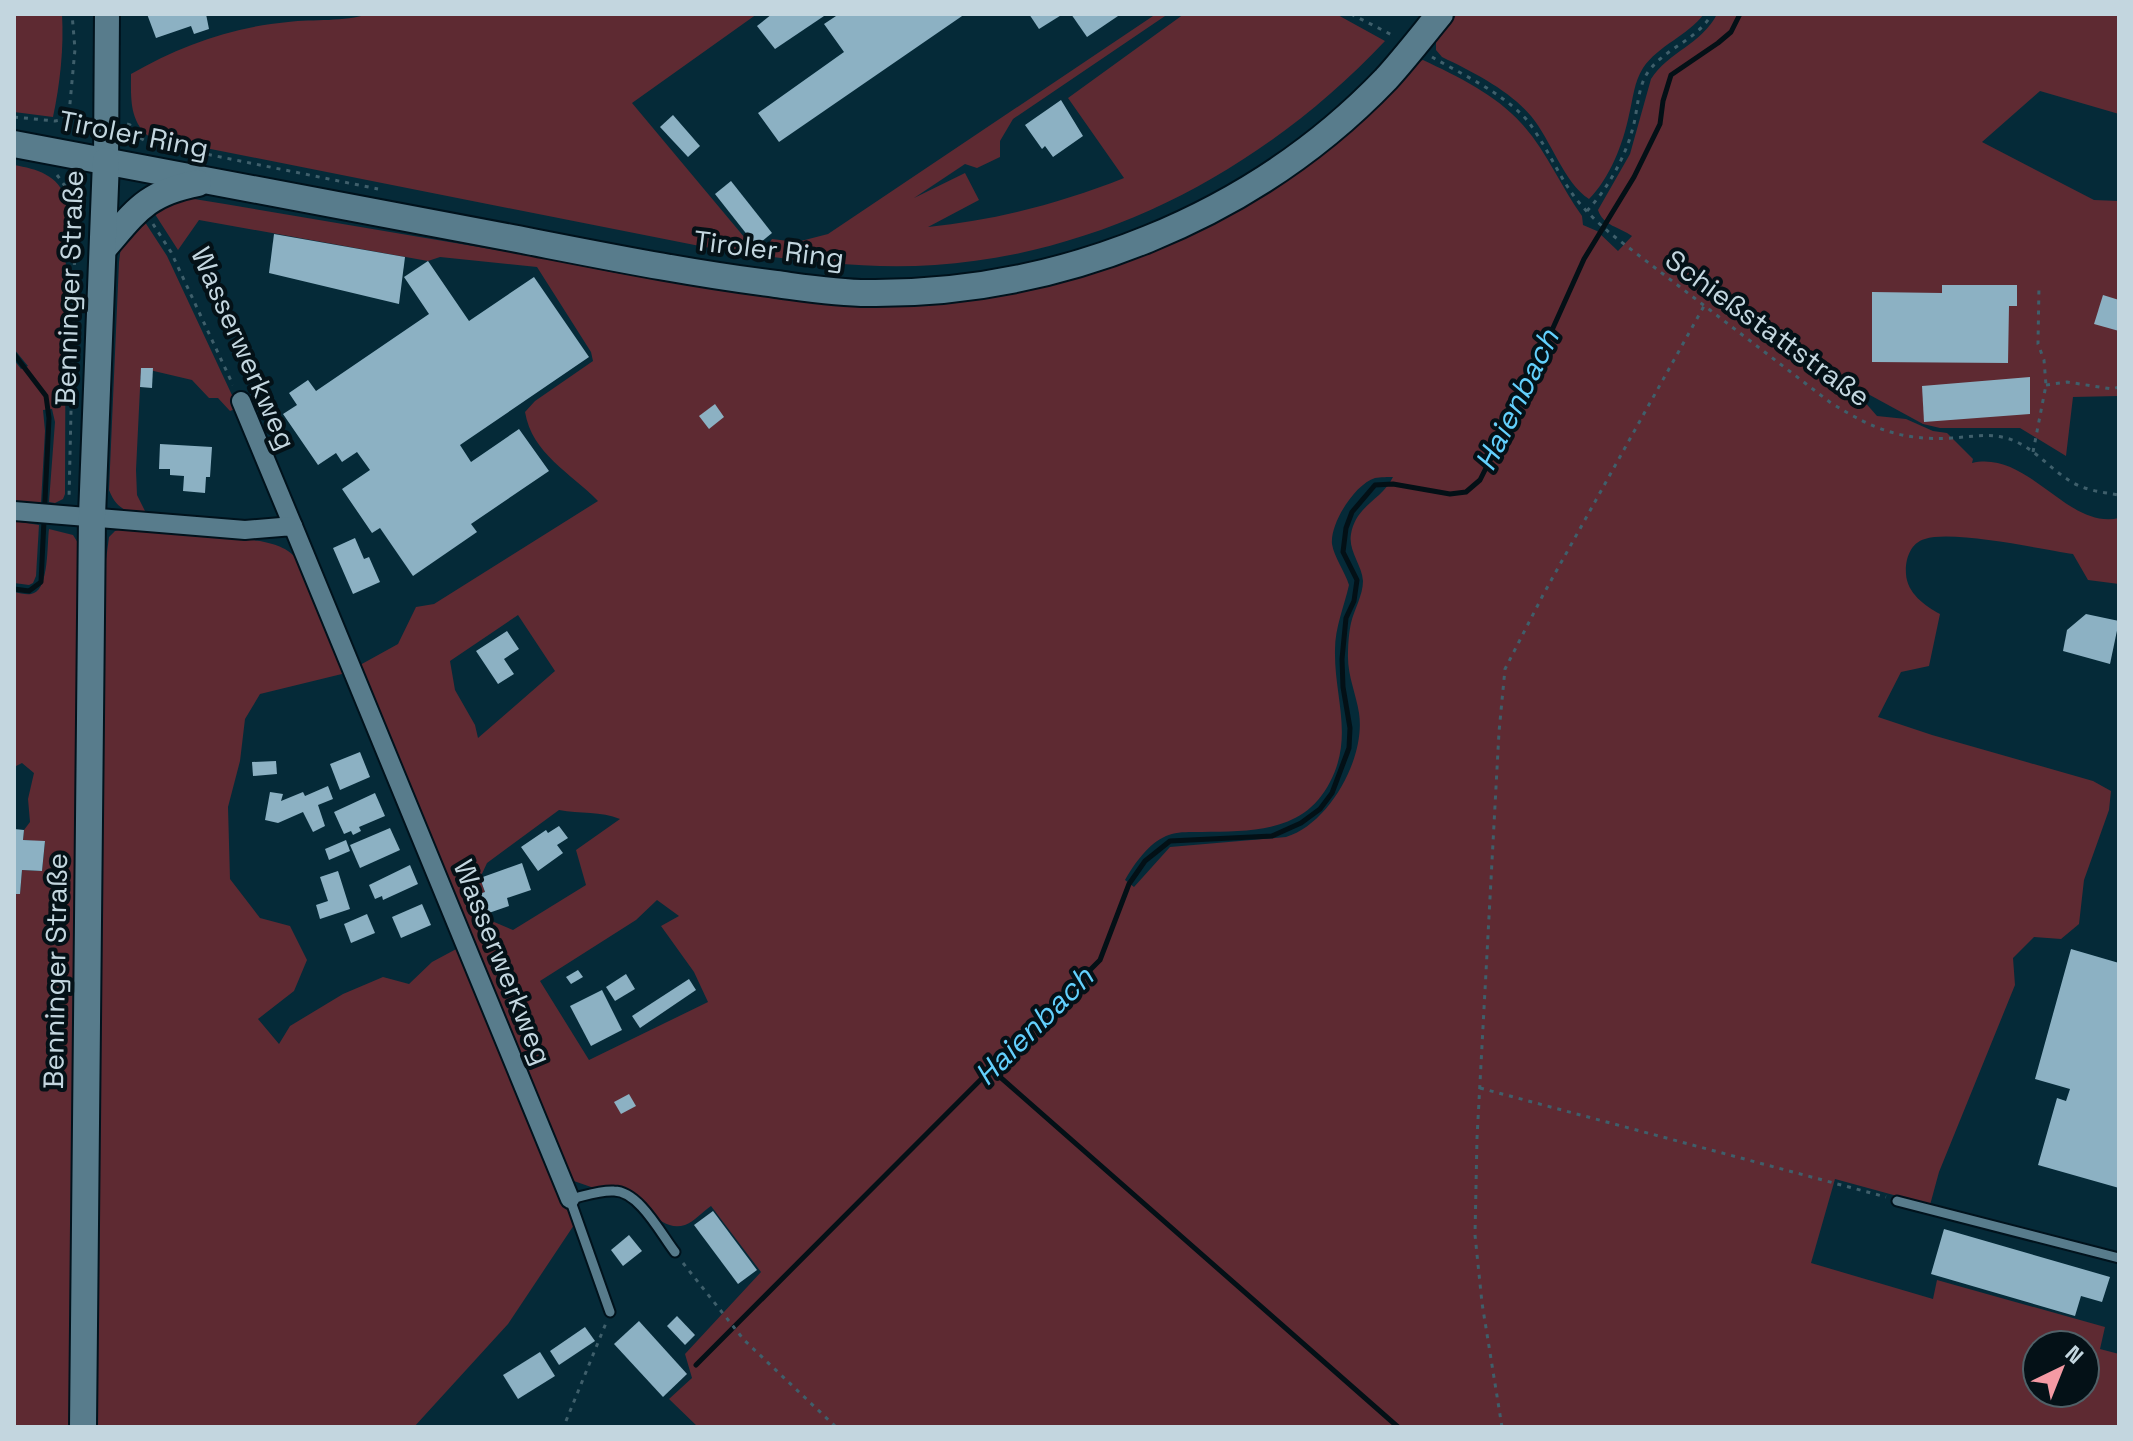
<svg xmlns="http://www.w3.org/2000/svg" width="2133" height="1441" font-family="'Space Grotesk',sans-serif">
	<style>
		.green { fill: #5e2a32; fill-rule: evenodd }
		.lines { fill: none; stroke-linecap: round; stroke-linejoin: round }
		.stream { stroke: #031016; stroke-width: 5 }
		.building { fill: #8cb1c3 }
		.service-casing { stroke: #00121c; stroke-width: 13 }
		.minor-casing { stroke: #00121c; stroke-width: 22 }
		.tertiary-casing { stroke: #00121c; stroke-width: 28 }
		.secondary-casing { stroke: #00121c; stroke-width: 30 }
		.path { stroke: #3f5f6b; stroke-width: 3; stroke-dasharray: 4 6; stroke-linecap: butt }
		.service { stroke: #587c8c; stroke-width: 9 }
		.minor { stroke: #587c8c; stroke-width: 18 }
		.tertiary { stroke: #587c8c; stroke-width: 24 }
		.secondary { stroke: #587c8c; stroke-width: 26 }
		.labels { text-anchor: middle; stroke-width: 8; stroke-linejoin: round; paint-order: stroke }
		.street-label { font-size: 28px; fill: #c3d6df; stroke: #041117 }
		.water-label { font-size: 30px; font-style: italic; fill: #63d0fd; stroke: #041117 }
	</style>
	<rect width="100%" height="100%" fill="#052a38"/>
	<g class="green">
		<path d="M14 14H62C64 48 60 84 53 117L14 112Z"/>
		<path d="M368 14H757L632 103 760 256 772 239 797 242 828 234 1156 14H1168L1013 119 1000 141V157L977 168 965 164 914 198 965 173 979 200 928 227C996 220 1061 203 1124 178L1068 98 1184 14H1336L1385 41C1267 166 1109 253 935 265 866 270 798 260 730 252L150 137C129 122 131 97 131 74 179 46 232 27 288 22 313 19 345 22 368 14Z"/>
		<path d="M1457 14H1704C1687 36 1659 45 1643 68 1634 82 1633 99 1629 115 1623 144 1610 178 1589 199 1564 183 1551 140 1531 116 1509 90 1473 72 1442 57L1436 50V40Z"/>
		<path d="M1717 14H2119V114L2040 91 1982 142 2094 200 2119 201V396L2073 397 2066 456 2020 428H1940L1923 424 1857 388 1863 400 1877 416 1906 419 1933 431 1947 433 1973 459 1972 463C2029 450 2067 530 2119 518V584L2088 580 2073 554C2040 549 1953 530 1925 539 1910 543 1905 560 1906 574 1907 593 1925 606 1940 614L1929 666 1901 672 1878 717 1932 735 2093 781 2111 791 2109 810 2084 880 2079 924 2061 939 2034 937 2013 958 2015 985 1939 1172 1930 1205 1835 1179 1811 1263 1933 1299 1937 1280 2105 1327 2100 1349 2119 1354V1427H698L669 1399 692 1378 685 1354 761 1272 711 1206C703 1211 694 1222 685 1225 660 1233 644 1201 627 1189L591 1187 571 1180 360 665 398 644 416 607 434 604 598 501C571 473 532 454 525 412L535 401 593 361 591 352 537 267 440 257 428 261 199 220 178 250 151 208 188 198 225 204 521 254 617 273 806 302 928 303 987 297 1046 286 1101 269 1146 254 1205 226 1416 62 1423 60C1457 76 1496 95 1521 123 1546 150 1561 187 1582 216L1583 225 1597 231 1618 251 1632 236C1620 227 1603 226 1598 210L1630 154 1651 79C1668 52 1702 44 1717 14ZM1393 477C1382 500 1356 505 1351 534 1348 551 1362 565 1363 581 1363 595 1354 610 1351 623 1349 632 1348 644 1348 653 1347 675 1356 693 1359 713 1366 758 1329 824 1286 837L1170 847 1134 887 1125 880C1135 863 1148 844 1166 836 1176 831 1192 832 1202 832 1252 831 1304 833 1330 782 1354 736 1334 697 1335 650 1335 627 1344 607 1349 585 1345 572 1334 557 1332 544 1330 523 1355 484 1375 478 1380 477 1389 477 1393 477ZM518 615 555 671 478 738 475 725 455 690 450 661ZM559 810C580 814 601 811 620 819L576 850 586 885 513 930 480 916 473 897 485 892 480 878 487 863ZM657 900 679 916 661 926 694 972 708 1002 589 1060 540 981 636 920ZM2037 1345H2085V1393H2037Z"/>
		<path d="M14 165C37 169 59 175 66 200L65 494 63 499 55 503 49 502 55 422 52 409 43 410 45 431 41 503 14 502V360L21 369 28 366 14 349Z"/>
		<path d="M141 216 167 256 238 408 230 411 218 398H209L192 380 141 368 136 470 137 495 147 515C127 512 117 510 109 490L119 262 121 246Z"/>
		<polygon points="14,521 39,525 36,576 33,583 29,585 14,583"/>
		<path d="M125 528 260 541C278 545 289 548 300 563L346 673 260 694 245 719 240 761 228 807 230 879 260 918 290 926 307 960 294 991 258 1019 279 1044 290 1026 343 994 383 977 409 984 432 962 460 947 574 1225 508 1324 414 1427H93L100 1138 101 740 105 567 109 537 115 531Z"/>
		<path d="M49 529 73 535 78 543 80 567 71 1427H14V894H20L22 870 42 871 45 842 23 840 24 830 30 822 28 799 34 773 22 763 14 767V592C21 593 28 596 34 593 49 587 47 544 49 529Z"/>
	</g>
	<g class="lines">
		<g class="stream">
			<polyline points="14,354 46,396 49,418 41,582 29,591 14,589"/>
			<polyline points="991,1069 1398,1427"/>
			<polyline points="696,1365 1100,960 1129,884 1145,861 1170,841 1272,836 1301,823 1320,809 1332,793 1349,748 1350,728 1343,687 1342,659 1346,618 1354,601 1357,580 1343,552 1346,528 1352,512 1375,485 1393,484 1450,494 1466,492 1480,480 1525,390 1584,259 1634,177 1660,124 1663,101 1671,75 1718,43 1731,32 1740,14"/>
		</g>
	</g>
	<g class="building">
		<polygon points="147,14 206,14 209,29 194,34 191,26 156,38"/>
		<polygon points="772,14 827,14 775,49 757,26"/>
		<polygon points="839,14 965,14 779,142 758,113 844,52 824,24"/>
		<polygon points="1029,14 1063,14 1039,29"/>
		<polygon points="1071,14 1121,14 1087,37"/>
		<polygon points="1061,100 1083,136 1053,157 1045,146 1042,149 1025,125"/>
		<polygon points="673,115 700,146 688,157 660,127"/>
		<polygon points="731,181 772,233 756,246 715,194"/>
		<polygon points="274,234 405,257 399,304 269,273"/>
		<polygon points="428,261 469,321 534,277 589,357 460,445 471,462 519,429 549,471 471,524 477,532 413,576 380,528 372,533 342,489 370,470 357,452 342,462 336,453 318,465 283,414 297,405 289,393 308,380 316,391 429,314 404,277"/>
		<polygon points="1942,285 2017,285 2017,306 2009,306 2008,363 1872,362 1872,292 1942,293"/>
		<polygon points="2103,295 2119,300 2119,331 2094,324"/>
		<polygon points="141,368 153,368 152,388 140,387"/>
		<polygon points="2030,377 2030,414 1924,422 1922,386"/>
		<polygon points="715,404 724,417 709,429 699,416"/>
		<polygon points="160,444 212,447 210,477 206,477 205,493 183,491 184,476 170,475 170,469 159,469"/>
		<polygon points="355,538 364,559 369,557 380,582 353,594 333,548"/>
		<polygon points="2086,614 2119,621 2110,664 2063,651 2067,630"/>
		<polygon points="507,631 519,649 504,659 514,674 498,684 476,651"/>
		<polygon points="360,752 370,777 340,790 330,764"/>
		<polygon points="276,761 277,774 253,776 252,762"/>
		<polygon points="328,786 333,799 318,805 325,826 313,832 303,812 278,823 265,820 270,792 283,794 281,801 303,792 305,796"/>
		<polygon points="375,793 385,816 359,827 361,831 353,835 351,831 344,834 334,812"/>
		<polygon points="559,826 568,838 557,845 563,853 538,871 521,847 546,830 548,833"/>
		<polygon points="390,828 400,850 360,868 350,845"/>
		<polygon points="14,829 24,830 23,840 45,841 42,871 22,870 20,894 14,894"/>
		<polygon points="346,840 350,851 329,860 325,849"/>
		<polygon points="522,863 531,890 507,898 509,906 480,916 473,896 485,892 480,878"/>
		<polygon points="410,865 418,884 383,900 382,896 375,899 369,885"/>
		<polygon points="338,871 350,909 320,919 316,905 328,901 320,877"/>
		<polygon points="422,904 431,925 401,938 392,917"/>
		<polygon points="367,914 375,933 351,943 344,924"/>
		<polygon points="2071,949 2119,963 2119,1188 2038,1165 2057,1098 2066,1101 2070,1089 2035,1079"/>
		<polygon points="578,970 583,977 571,984 566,977"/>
		<polygon points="626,974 635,989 615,1001 606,987"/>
		<polygon points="689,979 696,990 640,1028 632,1016"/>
		<polygon points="602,990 622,1030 591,1046 570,1006"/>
		<polygon points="629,1094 636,1106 621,1114 614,1102"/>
		<polygon points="713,1211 757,1270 738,1284 694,1225"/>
		<polygon points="1944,1229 2110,1277 2102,1302 2081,1296 2075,1316 1931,1274"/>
		<polygon points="629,1235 642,1251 623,1266 611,1250"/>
		<polygon points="677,1316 695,1335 685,1345 667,1326"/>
		<polygon points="639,1321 687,1374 663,1397 614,1344"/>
		<polygon points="585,1327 595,1341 559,1365 550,1351"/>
		<polygon points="540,1352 555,1376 518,1399 503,1375"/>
	</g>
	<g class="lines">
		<defs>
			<g id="service">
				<polyline points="1897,1201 2119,1258"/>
				<path d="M610 1312 570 1199C584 1196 600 1190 614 1191 639 1191 661 1234 675 1252"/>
			</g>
			<g id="minor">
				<polyline points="241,401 293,526"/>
				<polyline points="14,511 245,530 293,526 570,1199"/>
			</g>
			<polyline id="tertiary" points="106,161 107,14"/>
			<g id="secondary">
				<path d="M14 144C180 176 346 207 512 238 600 255 687 273 776 284 806 288 837 293 868 293 1058 295 1253 218 1386 79 1405 58 1422 36 1440 14"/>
				<path d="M103 249C136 211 146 193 198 183"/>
				<polyline points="83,1427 92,516 106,161"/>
			</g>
		</defs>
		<use href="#service" class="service-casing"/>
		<use href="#minor" class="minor-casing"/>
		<use href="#tertiary" class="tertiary-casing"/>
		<use href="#secondary" class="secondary-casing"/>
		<g class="path">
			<polyline points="1351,14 1394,36"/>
			<path d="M1432 57C1463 75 1501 92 1526 119 1543 140 1554 166 1569 189 1580 206 1596 221 1611 234L1831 403C1873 429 1902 441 1952 438 1970 437 1988 433 2006 438 2030 444 2047 466 2067 479 2082 490 2101 492 2119 495"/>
			<polyline points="69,114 75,49 72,14"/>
			<polyline points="14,117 55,121 62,120 69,114 88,117"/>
			<polyline points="127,124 130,125 137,136 147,142 378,189"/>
			<polyline points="57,175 68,190 75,235 69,499"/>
			<path d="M1587 211C1607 189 1624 160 1632 131 1638 112 1637 88 1648 72 1665 48 1696 41 1712 14"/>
			<polyline points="153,224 171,252 233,385"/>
			<polyline points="2046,385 2067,382 2112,389 2119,387"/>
			<polyline points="2033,452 2046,385 2044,360 2038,344 2039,285"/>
			<polyline points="1480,1088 1886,1197"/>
			<polyline points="683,1263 744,1340 836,1427"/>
			<polyline points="566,1421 606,1323"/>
			<polyline points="1502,1427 1482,1303 1475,1235 1477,1138 1499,732 1505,669 1543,595 1704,306"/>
		</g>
		<use href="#service" class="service"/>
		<use href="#minor" class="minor"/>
		<use href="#tertiary" class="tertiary"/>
		<use href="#secondary" class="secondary"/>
	</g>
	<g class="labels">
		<g class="street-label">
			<text transform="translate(134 134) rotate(11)" y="10">Tiroler Ring</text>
			<text transform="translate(769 249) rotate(7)" y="10">Tiroler Ring</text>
			<text transform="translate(69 288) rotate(-88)" y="10">Benninger Straße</text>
			<text transform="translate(1768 328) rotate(36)" y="10">Schießstattstraße</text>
			<text transform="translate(244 348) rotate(66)" y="10">Wasserwerkweg</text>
			<text transform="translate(503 962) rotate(68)" y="10">Wasserwerkweg</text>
			<text transform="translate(55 971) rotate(-89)" y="10">Benninger Straße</text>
		</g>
		<g class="water-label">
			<text transform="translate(1517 400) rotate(-64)" y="10">Haienbach</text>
			<text transform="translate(1034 1026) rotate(-45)" y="10">Haienbach</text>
		</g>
	</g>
	<rect width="2133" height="1441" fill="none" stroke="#c3d6df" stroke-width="32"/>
	<g transform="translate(2061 1369) rotate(43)"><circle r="38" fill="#041117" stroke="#506067" stroke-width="2"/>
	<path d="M0-6L14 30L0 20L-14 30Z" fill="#f49aa4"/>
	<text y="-12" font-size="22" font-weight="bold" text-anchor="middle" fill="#c3d6df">N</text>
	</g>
</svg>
